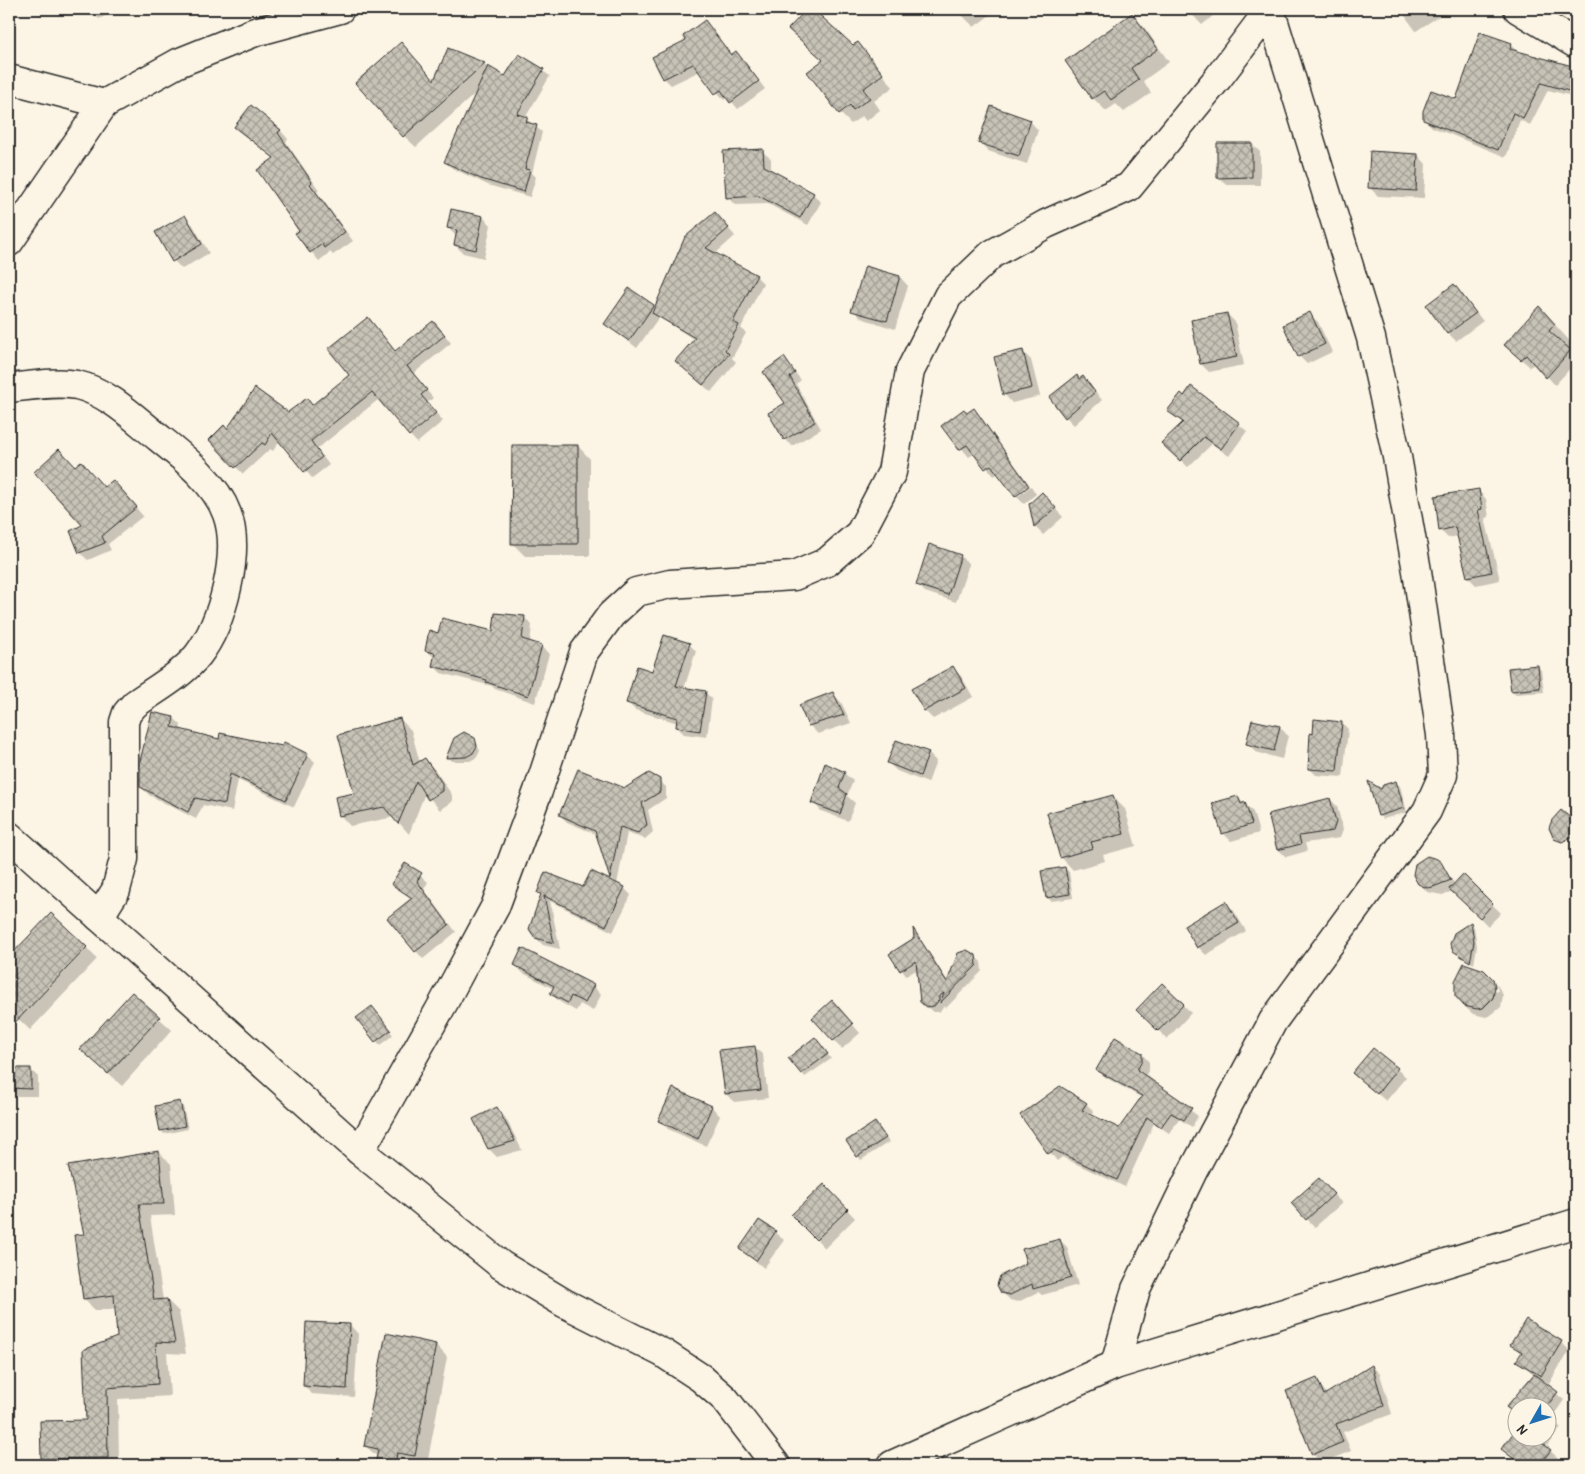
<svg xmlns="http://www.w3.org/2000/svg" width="1585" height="1474" font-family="'Patrick Hand',sans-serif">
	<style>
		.shadow { fill: #0003 }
		.building { fill: url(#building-cross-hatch); stroke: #2b2b2b }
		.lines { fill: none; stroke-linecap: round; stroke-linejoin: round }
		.minor-casing { stroke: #2b2b2b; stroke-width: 31 }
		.minor { stroke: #fcf5e5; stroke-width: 28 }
	</style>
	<defs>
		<pattern id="building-cross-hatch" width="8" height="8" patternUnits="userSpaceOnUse" patternTransform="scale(1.25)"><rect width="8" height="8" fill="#c8c3b7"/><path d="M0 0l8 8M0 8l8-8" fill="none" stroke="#a39f95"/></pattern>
	</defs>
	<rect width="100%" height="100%" fill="#fcf5e5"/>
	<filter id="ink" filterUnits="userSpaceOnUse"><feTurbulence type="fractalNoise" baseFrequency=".02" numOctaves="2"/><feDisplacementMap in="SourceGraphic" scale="10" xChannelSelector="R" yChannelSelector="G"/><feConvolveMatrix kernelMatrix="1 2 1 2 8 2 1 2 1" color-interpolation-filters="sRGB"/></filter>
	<g filter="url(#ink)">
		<g class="shadow">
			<polygon points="90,9 116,9 117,10 99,19"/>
			<polygon points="808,9 811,9 853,47 858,43 893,87 874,101 880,110 866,121 862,116 851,124 840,113 824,61 790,29"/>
			<polygon points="956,9 998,9 974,27"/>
			<polygon points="1187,9 1221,9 1202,25"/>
			<polygon points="1225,9 1235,9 1230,14"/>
			<polygon points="1400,9 1446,9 1447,11 1416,31"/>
			<polygon points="1560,9 1576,9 1570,17"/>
			<polygon points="1132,15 1144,27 1169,62 1143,81 1151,93 1124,112 1116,104 1106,111 1093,98 1066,62"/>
			<polygon points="705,22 732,56 736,53 743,60 765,89 738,109 728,97 724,100 700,71 671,85 664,78 688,41"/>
			<polygon points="401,44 435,81 448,50 484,64 505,78 519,55 550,76 525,118 542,132 532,173 536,177 530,197 488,185 452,168 446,162 478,91 416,147 404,136"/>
			<polygon points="1511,44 1519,53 1576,68 1576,97 1548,90 1530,125 1520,120 1506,157 1432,127 1424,119 1457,101"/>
			<polygon points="1030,121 1038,130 1027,164 988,151 980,142"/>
			<polygon points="280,130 288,139 286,142 319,190 317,192 353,241 333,255 330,252 319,261 297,234 301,231 275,159 244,135"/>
			<polygon points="1252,144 1260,152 1260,185 1227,185 1219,177"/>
			<polygon points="762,151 771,159 771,171 813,194 821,202 808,225 768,204 735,205 727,197"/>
			<polygon points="1418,155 1426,164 1424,198 1378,196 1369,187"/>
			<polygon points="185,216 193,225 209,253 182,269 174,261"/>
			<polygon points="483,217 491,225 484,258 463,253 455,245 457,237 448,228"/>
			<polygon points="722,221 735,236 715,254 756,276 763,283 741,328 746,333 732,358 736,362 711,392 684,369 695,340 659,317 637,348 606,324 653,306 656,309"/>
			<polygon points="866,267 900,277 908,286 895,329 861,318 853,310"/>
			<polygon points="1454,286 1483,321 1456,341 1448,333"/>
			<polygon points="1227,314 1235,322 1244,365 1209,372 1201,364"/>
			<polygon points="1309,314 1318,322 1332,352 1307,364 1299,356"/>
			<polygon points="1547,316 1576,348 1576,362 1555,385 1535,363 1530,367 1514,353"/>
			<polygon points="441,330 451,343 413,374 433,398 427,403 443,421 417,443 379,399 317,449 329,465 312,478 280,440 273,451 270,449 243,474 210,440 228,430 312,406 396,352"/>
			<polygon points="1023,352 1031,360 1040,396 1012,403 1004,394"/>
			<polygon points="784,359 801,380 796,384 821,429 792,446 785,439 787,403"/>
			<polygon points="1083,377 1102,400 1074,425 1066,417 1079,380"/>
			<polygon points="1191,388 1247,431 1229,456 1212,444 1188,467 1163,443 1183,423 1169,410 1185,397"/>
			<polygon points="974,410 1029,484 1015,495 999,473 994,476 975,453 969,457 943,426"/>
			<polygon points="578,446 590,459 590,556 525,556 512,543"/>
			<polygon points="75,468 105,488 120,489 143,516 108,544 111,550 88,560 80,553 71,531 85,526"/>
			<polygon points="1031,486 1036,494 1024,504 1017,497"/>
			<polygon points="1478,490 1486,499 1489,517 1485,518 1500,580 1476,585 1468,577 1458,536 1448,538 1440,530"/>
			<polygon points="1050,502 1063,517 1043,535 1035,527 1030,504"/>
			<polygon points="960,556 969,564 956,602 925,592 917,584"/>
			<polygon points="524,617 532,625 530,643 541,646 549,654 535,703 495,689 492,686 441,673 433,665 435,658 426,650 439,634 494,632"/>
			<polygon points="689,644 696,651 684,689 705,692 712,699 707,737 684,734 677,727 678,723 635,710 628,703 653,672"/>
			<polygon points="1537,666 1541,670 1544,692 1516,694 1512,691"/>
			<polygon points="953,668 961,676 973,697 933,719 925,711"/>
			<polygon points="832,693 841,702 851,723 818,734 809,725"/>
			<polygon points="174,718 181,725 180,730 220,740 307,755 315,762 294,807 238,780 232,811 203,805 196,819 149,795 141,787"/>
			<polygon points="400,719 411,730 420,763 425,759 435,770 452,795 452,802 440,810 425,793 409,834 394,817 350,826 340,815 356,794"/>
			<polygon points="1342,723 1348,729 1343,777 1316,775 1310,769"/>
			<polygon points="1280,727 1288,736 1282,759 1256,752 1248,744"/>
			<polygon points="475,740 480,751 477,757 470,761 451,761 448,757"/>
			<polygon points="928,753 936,761 928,783 897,771 888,763"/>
			<polygon points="844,773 853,781 847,796 855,803 848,821 821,811 813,802"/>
			<polygon points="659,780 666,787 666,798 648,810 653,832 645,839 627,833 617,884 611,879 598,835 567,822 560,815 625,790"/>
			<polygon points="1396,783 1400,786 1407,812 1383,819 1379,816 1370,784 1382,790"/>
			<polygon points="1113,797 1125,809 1136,846 1103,855 1105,861 1073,870 1061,857"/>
			<polygon points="1237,797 1253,812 1259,833 1231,841 1223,833"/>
			<polygon points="1330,799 1337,806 1343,830 1340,838 1305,843 1307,851 1286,857 1279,850"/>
			<polygon points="1436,860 1455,884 1463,876 1501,913 1488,926 1453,891 1442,895 1427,892 1419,883"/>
			<polygon points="406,864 428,882 424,889 456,932 423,959 389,919 412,899 393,884"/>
			<polygon points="1065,868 1069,872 1073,898 1051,901 1047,897"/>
			<polygon points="584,888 624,888 631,895 613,932 550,901 560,949 543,945 536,938 542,895 539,893"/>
			<polygon points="1226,903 1234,911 1246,931 1206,955 1198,947"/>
			<polygon points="1471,923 1474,927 1477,946 1474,964 1458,954"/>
			<polygon points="915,932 949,983 975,956 981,962 982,971 946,1008 944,1006 940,1012 933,1012 921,1001 918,969 906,976 891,954 915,939"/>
			<polygon points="86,947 97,959 30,1030 9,1010 9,958"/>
			<polygon points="515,965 593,986 601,995 593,1011 580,1004 576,1011 560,1002 551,994 554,989 523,973"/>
			<polygon points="1492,980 1496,992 1498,991 1496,983 1503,995 1501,1007 1491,1015 1486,1017 1473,1014 1464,1006"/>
			<polygon points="1162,985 1191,1013 1167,1039 1138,1010"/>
			<polygon points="840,1010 860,1033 842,1049 814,1018"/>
			<polygon points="376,1011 393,1035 380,1045 358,1018"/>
			<polygon points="159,1018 172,1030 122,1086 95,1062"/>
			<polygon points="819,1043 831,1059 805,1077 790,1058"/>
			<polygon points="754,1047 763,1055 768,1098 734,1102 726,1094"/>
			<polygon points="1373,1049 1406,1077 1386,1101 1362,1081"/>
			<polygon points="1142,1054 1149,1062 1149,1069 1145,1077 1198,1116 1192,1127 1179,1119 1169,1133 1154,1123 1125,1187 1062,1157 1057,1161 1022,1116 1086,1104 1094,1111 1091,1116 1120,1130 1142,1098 1105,1077 1097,1069"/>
			<polygon points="9,1069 30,1069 38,1077 38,1096 9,1096"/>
			<polygon points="674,1090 712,1107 720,1116 706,1146 668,1129 660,1121"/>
			<polygon points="179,1102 183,1106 188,1129 164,1134 161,1130"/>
			<polygon points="496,1109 505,1117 522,1150 497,1157 489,1149"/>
			<polygon points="875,1123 889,1142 861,1160 858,1156"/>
			<polygon points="159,1152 171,1164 175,1215 150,1216 163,1300 167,1300 179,1312 186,1354 167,1353 170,1396 118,1399 119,1465 42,1465 42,1422 88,1421 118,1338 116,1308 96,1311 84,1299 85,1235"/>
			<polygon points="824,1185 855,1218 825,1248 793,1215"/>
			<polygon points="1327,1188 1342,1203 1315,1227 1307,1219"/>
			<polygon points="760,1221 784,1240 764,1268 740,1249"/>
			<polygon points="1060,1240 1067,1247 1078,1285 1042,1295 1038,1292 1018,1302 1010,1300 1002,1292 1027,1263"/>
			<polygon points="350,1325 358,1334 354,1397 312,1394 304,1386"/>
			<polygon points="1561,1342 1569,1350 1549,1384 1542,1379 1541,1381 1564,1400 1551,1419 1561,1428 1546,1447 1558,1458 1552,1465 1521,1465 1502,1449 1518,1436 1548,1436 1548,1406 1518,1406 1518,1416 1508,1407 1535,1375 1518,1361 1522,1354 1512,1345"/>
			<polygon points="436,1345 447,1357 427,1465 376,1465 378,1457 365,1446"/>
			<polygon points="1372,1366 1380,1374 1392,1414 1343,1432 1351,1451 1321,1463 1313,1454 1316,1380 1327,1394"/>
		</g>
		<g class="building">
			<polygon points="807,9 813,9 853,45 858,42 883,74 863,89 870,98 853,110 850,105 839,114 807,72 823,60 788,29"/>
			<polygon points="1132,13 1158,49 1131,68 1139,80 1111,100 1104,91 1092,99 1065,61"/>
			<polygon points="705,20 731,55 736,51 759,81 730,103 721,90 715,94 693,64 663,79 652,57 686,40 683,36"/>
			<polygon points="1480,32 1512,43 1510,49 1576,67 1576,93 1541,83 1523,118 1513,113 1498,150 1423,120 1423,111 1431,90 1456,99"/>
			<polygon points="401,42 434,80 448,48 485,63 403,137 355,83"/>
			<polygon points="519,54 544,69 517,114 528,117 526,122 537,125 525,169 530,170 524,192 481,179 444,162 488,66 505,76"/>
			<polygon points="251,105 281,130 278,133 312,182 310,184 345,232 324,248 322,244 310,253 295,233 299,231 257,170 274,158 234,127"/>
			<polygon points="991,106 1031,120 1019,156 978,143"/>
			<polygon points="1217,143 1252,143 1252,177 1217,178"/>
			<polygon points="763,149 764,166 814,193 800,218 759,196 726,198 723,151"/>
			<polygon points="1370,151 1418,154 1416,191 1368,188"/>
			<polygon points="451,209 483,216 476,250 454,245 457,230 447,228"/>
			<polygon points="715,212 729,228 706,248 757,275 733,322 739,325 725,350 729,354 703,385 675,361 695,338 652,313 685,237"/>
			<polygon points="185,215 202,244 172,262 155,232"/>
			<polygon points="865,266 900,276 887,321 851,311"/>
			<polygon points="1454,284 1476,313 1447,334 1426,305"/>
			<polygon points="629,288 654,305 629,341 604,324"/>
			<polygon points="1539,306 1555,324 1549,331 1571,350 1546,378 1526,355 1521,360 1504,345"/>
			<polygon points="1310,312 1325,344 1298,357 1283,325"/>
			<polygon points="1227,313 1237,357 1200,364 1191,320"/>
			<polygon points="368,317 395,351 433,321 445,335 407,366 427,390 421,395 436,413 409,436 372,392 311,441 322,457 304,472 272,433 265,445 262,443 235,468 209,440 224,425 227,429 255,388 288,412 307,398 312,405 349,375 328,349"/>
			<polygon points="1023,350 1032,388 1003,395 994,357"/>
			<polygon points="784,357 795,373 790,377 815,422 784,440 768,413 785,403 763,372"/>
			<polygon points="1077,375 1079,379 1083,376 1095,392 1065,418 1049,397"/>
			<polygon points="1191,386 1240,423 1221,449 1204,437 1180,461 1161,443 1183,422 1167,411 1181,393 1184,396"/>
			<polygon points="974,408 1029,486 1015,497 991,465 985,469 967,445 959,450 941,426 964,409 967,413"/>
			<polygon points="512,445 578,445 578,544 511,544"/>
			<polygon points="59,449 75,466 81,461 104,487 113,480 137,507 102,536 105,543 79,553 70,531 82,525 34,472"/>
			<polygon points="1479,489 1482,509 1478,510 1492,572 1467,577 1455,527 1439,531 1435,496"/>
			<polygon points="1042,492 1056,508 1034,527 1029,504"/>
			<polygon points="929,544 961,555 948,595 916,585"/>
			<polygon points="495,613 525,616 522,639 542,645 528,696 486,682 487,680 432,666 435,653 425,651 429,630 438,633 442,618 493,631"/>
			<polygon points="664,635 690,643 676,686 706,691 700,731 676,727 677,718 626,703 637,666 652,671"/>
			<polygon points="1538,665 1540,688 1511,691 1508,668"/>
			<polygon points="953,666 966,688 924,711 911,689"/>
			<polygon points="833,692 844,715 808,726 799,705"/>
			<polygon points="152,712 174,717 172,727 219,739 220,733 282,746 284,742 308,754 286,800 230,774 225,804 195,798 188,812 140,787 140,761"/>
			<polygon points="400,718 413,765 425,758 442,783 442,791 428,800 416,781 398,824 384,807 339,816 335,797 354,793 338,735"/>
			<polygon points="1314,719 1342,722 1337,771 1308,769 1310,733 1313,734"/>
			<polygon points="1252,720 1280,726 1274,751 1246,744"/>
			<polygon points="464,732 475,738 477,746 473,753 466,757 446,758 454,738"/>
			<polygon points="896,740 929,752 920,776 887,763"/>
			<polygon points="825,763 845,772 839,788 847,794 840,814 811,803"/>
			<polygon points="578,769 625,788 649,773 660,779 660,792 642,803 647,825 638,833 620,827 610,879 595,831 559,815"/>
			<polygon points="1368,781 1381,789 1383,785 1396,781 1404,808 1378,816"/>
			<polygon points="1113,795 1124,834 1091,842 1093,848 1060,858 1047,813"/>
			<polygon points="1238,796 1241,804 1245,802 1252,824 1222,834 1212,803"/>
			<polygon points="1330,798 1336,822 1333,831 1299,836 1301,844 1277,850 1268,814"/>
			<polygon points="1561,810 1572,819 1575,828 1573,836 1562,842 1554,839 1549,828 1552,820"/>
			<polygon points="1427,856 1437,859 1441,862 1451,880 1433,887 1427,888 1418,884 1413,875 1415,864"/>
			<polygon points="405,863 422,873 417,881 449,925 415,952 387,918 412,898 391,884"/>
			<polygon points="1065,867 1070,894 1046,898 1041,871"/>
			<polygon points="591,871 625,887 606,926 544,896 554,943 535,938 529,929 541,894 537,893 545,872 583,887"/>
			<polygon points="1463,874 1493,904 1480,918 1449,889"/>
			<polygon points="1226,901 1239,923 1197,948 1184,926"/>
			<polygon points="51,913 87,947 9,1029 9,957"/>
			<polygon points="1471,922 1474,942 1470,962 1453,951 1450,944 1454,933"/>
			<polygon points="913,928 947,982 958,953 967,950 976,955 977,965 940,1003 944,993 939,996 939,1000 934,1006 926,1007 920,1002 916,961 900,971 889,954 914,938"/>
			<polygon points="522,948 594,985 585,1003 571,996 568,1003 550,994 554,986 514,965"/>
			<polygon points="1464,963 1484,970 1493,979 1495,986 1493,998 1483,1008 1477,1009 1464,1006 1455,996 1455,981"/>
			<polygon points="1162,983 1184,1004 1158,1031 1136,1010"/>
			<polygon points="132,992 160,1017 108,1074 80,1049"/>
			<polygon points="832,1000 853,1024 833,1041 812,1018"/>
			<polygon points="372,1006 391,1030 375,1042 356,1018"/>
			<polygon points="815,1037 828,1054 801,1074 788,1058"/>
			<polygon points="1115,1037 1142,1053 1142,1061 1137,1070 1192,1108 1184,1120 1171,1113 1161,1127 1147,1117 1117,1180 1054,1150 1048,1154 1020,1115 1060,1086 1087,1103 1082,1110 1119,1128 1142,1096 1096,1070"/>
			<polygon points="755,1046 761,1090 725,1094 719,1050"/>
			<polygon points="1373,1048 1398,1068 1377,1094 1352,1073"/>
			<polygon points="9,1068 31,1068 31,1089 9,1088"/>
			<polygon points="673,1088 712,1106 698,1139 658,1121"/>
			<polygon points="180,1101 185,1126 160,1131 155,1106"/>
			<polygon points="497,1107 515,1141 488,1149 473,1119"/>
			<polygon points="875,1122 886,1138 857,1157 846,1141"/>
			<polygon points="159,1151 164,1204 139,1204 154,1300 167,1299 175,1343 156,1342 158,1384 107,1388 108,1458 41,1459 40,1421 86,1420 83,1350 117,1337 114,1295 83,1299 74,1235 84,1234 68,1166"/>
			<polygon points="1319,1178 1334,1194 1306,1220 1291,1203"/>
			<polygon points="824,1184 848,1209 816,1240 791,1215"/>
			<polygon points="759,1220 776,1231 756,1261 739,1249"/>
			<polygon points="1060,1239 1071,1278 1033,1289 1032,1284 1010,1295 1001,1293 997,1285 1000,1276 1026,1263 1022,1249"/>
			<polygon points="1526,1319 1562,1341 1541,1376 1516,1361 1522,1352 1510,1345"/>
			<polygon points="306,1322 350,1324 347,1389 303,1386"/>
			<polygon points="386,1333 436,1344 415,1456 397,1453 395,1465 375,1465 378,1449 364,1446"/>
			<polygon points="1372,1365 1384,1406 1336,1424 1343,1442 1312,1455 1286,1391 1317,1378 1324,1395"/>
			<polygon points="1534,1374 1558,1392 1547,1406 1518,1406 1518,1416 1506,1407"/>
			<polygon points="1518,1427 1518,1436 1541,1436 1538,1440 1551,1450 1539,1465 1522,1465 1501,1449"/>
		</g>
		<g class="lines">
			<defs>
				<g id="minor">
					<polyline points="1518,9 1576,44"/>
					<polyline points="9,79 104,104"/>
					<polyline points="9,242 104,104 178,63 255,32 340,9"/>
					<path d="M9 388C30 386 56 381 77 385 108 392 135 419 159 438 184 458 216 483 227 514 241 552 223 623 198 655 182 675 156 689 135 704L127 713 124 722V859L116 890 99 917"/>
					<polyline points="9,836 360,1151 501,1265 564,1303 663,1353 701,1378 725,1399 776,1465"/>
					<polyline points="360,1151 444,1002 495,907 538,791 584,652 611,615 636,592 670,584 794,576 827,562 860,533 892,472 910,371 948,296 992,254 1046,224 1129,187 1218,78 1270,9"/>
					<polyline points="1115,1365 1136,1289 1193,1171 1273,1021 1427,811 1443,775 1441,735 1417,571 1397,457 1371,338 1270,9"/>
					<polyline points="892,1465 1115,1365 1576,1223"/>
				</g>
			</defs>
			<use href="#minor" class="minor-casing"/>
			<use href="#minor" class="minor"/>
		</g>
	</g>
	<rect width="1585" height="1474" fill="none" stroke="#fcf5e5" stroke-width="30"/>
	<rect x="15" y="15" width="1555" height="1444" fill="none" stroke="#2b2b2b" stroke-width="2" filter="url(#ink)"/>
	<g transform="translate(1532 1422) rotate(231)"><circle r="24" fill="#fcf5e5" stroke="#a8a49b"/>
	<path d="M0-4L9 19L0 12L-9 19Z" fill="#1f6fb2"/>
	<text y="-8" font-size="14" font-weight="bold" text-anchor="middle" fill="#2b2b2b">N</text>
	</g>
</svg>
